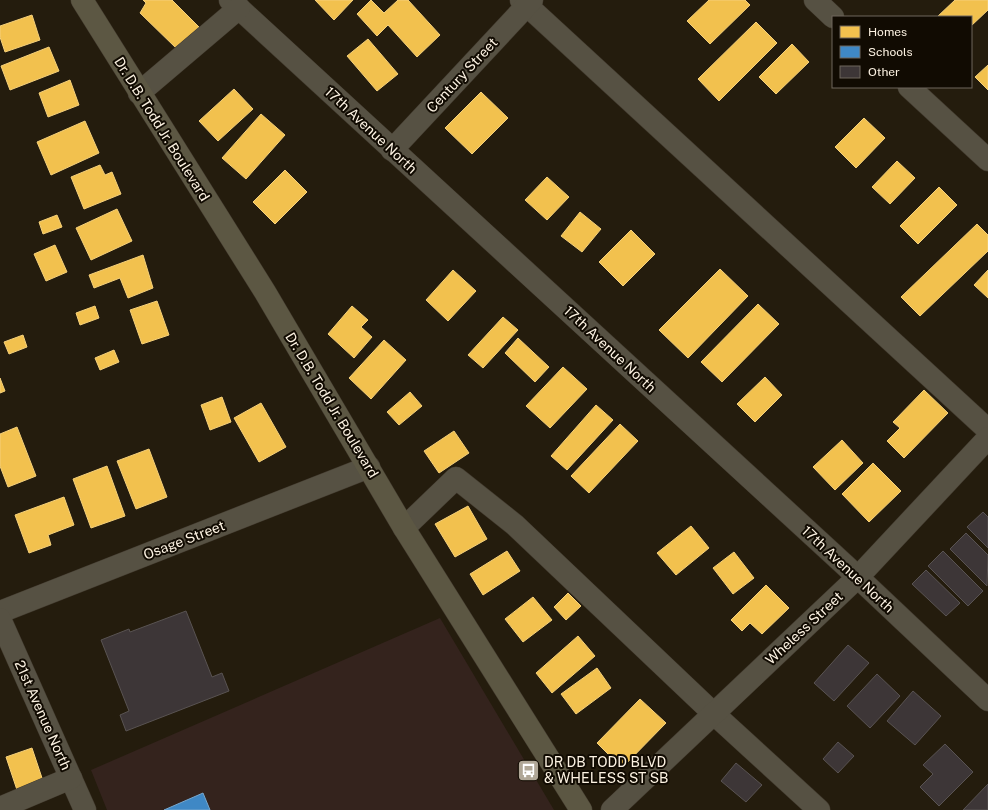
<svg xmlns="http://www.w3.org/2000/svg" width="988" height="810" font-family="'Public Sans',sans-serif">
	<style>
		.education { fill: #34231d }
		.homes { fill: #f2c14e; stroke: #f5d07a }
		.schools { fill: #3f88c5; stroke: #78a8ce }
		.building { fill: #3d3637; stroke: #595352 }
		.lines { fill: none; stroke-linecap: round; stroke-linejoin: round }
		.minor-casing { stroke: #41392d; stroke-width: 23 }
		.major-casing { stroke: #41392d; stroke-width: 23 }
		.minor { stroke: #565143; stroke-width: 22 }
		.major { stroke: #5c5743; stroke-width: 22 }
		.labels { text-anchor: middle; stroke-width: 4; stroke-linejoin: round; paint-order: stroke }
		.street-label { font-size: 14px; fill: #fcf2e2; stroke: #110b02 }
		.poi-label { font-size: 14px; fill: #fcf2e2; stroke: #110b02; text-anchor: start }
	</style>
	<rect width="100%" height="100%" fill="#241c0d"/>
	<polygon class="education" points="440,618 554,810 107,810 91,770"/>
	<g class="homes">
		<polygon points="143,0 172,0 199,27 177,49 140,13 146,3"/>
		<polygon points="315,0 353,0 334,20"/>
		<polygon points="371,0 384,13 398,0 408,0 440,35 417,57 388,25 377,36 357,14"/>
		<polygon points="709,0 745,0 750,5 710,44 687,21"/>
		<polygon points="955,0 988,0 988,10 971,26 971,17 937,17"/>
		<polygon points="32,15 40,40 5,52 0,37 0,26"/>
		<polygon points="756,22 777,43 719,101 698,79"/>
		<polygon points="368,39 398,74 377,91 347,56"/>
		<polygon points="792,44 809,62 776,94 759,77"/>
		<polygon points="49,47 59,71 10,90 1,66"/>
		<polygon points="988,65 988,90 975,77"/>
		<polygon points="70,80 79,105 48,117 39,93"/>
		<polygon points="234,89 253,109 218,141 199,121"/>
		<polygon points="481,92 508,118 472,154 445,128"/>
		<polygon points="261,114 285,135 246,179 222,158"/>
		<polygon points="864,118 885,138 856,168 835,147"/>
		<polygon points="85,121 99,153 51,175 37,142"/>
		<polygon points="897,161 915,178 890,204 872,187"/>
		<polygon points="100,165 105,175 112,172 121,194 84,209 71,177"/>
		<polygon points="285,170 307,192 275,224 253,202"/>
		<polygon points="547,177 569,197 547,220 525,200"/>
		<polygon points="939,187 957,205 918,244 900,226"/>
		<polygon points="117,209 132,241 91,260 76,228"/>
		<polygon points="580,212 601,229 582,252 561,236"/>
		<polygon points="57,215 62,227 43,234 39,222"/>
		<polygon points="977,224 988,235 988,251 920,316 901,297"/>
		<polygon points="631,230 655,254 623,286 599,262"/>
		<polygon points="55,245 67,272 46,281 34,254"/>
		<polygon points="143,255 153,288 128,298 120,278 94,288 89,275"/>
		<polygon points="720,269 748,296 688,358 659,330"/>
		<polygon points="453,270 476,291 448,321 426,300"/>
		<polygon points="988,270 988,298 974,285"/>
		<polygon points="157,301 169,335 142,344 130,310"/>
		<polygon points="758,304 779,324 722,382 701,362"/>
		<polygon points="95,306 99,318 80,325 76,313"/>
		<polygon points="352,306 368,320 361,327 372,337 354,358 328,334"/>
		<polygon points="503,317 518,330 483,368 468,355"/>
		<polygon points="23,335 27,347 9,354 4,342"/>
		<polygon points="518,338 549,367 535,382 505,353"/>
		<polygon points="384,340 406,360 371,399 349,378"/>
		<polygon points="114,350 119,362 100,370 95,358"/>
		<polygon points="563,367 587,389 550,428 526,406"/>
		<polygon points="765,377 782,395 755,422 737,404"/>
		<polygon points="0,378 5,391 0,393"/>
		<polygon points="924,390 948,413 904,458 887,441 900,428 893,422"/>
		<polygon points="410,392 422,406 399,425 387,412"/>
		<polygon points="222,397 231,422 210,430 201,405"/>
		<polygon points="261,403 286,447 259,462 234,418"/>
		<polygon points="596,405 613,420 567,470 551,456"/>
		<polygon points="620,424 638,441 589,493 571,476"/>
		<polygon points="17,427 36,476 8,487 0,466 0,434"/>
		<polygon points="454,431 469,453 439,473 424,451"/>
		<polygon points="842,440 863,463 835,490 813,467"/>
		<polygon points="149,449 167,497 136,509 117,461"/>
		<polygon points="873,463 901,491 869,522 842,494"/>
		<polygon points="107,466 125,516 91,528 73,479"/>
		<polygon points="64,497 74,525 48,535 51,545 29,553 15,515"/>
		<polygon points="468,506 487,539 455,557 435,524"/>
		<polygon points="691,526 709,548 676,575 657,553"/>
		<polygon points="507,551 520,571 483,595 470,574"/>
		<polygon points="734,552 754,578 733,594 713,568"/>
		<polygon points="766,585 789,608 762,634 750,623 742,631 731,620"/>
		<polygon points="568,593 581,606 566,620 554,607"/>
		<polygon points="533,597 552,620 523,642 505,619"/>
		<polygon points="578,636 595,656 552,693 536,673"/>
		<polygon points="597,668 611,688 576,714 561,694"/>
		<polygon points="640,699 666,723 622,768 597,743"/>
		<polygon points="32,748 43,781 17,790 6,757"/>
	</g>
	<polygon class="schools" points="203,793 210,810 164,810"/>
	<g class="building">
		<polygon points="983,512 988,517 988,548 967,527"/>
		<polygon points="966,533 988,555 987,586 950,549"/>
		<polygon points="943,551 983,591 968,606 928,566"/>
		<polygon points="926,570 960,603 946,616 912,584"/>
		<polygon points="186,611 212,677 222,673 229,691 126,731 120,715 129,711 101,640 129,629 130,632"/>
		<polygon points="848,645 869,663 834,701 814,683"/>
		<polygon points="877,674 900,696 870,728 847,706"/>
		<polygon points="913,691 941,716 915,745 887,721"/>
		<polygon points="838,742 854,756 838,773 823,759"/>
		<polygon points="945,744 973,772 939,806 920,787 933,774 923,765"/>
		<polygon points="736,763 762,785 746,802 721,781"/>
		<polygon points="988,784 988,810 963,810"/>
	</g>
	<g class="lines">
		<defs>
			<g id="minor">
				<polyline points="230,0 847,567 988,700"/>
				<polyline points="521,0 988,430"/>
				<polyline points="815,0 833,17"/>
				<polyline points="909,87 988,160"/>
				<polyline points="139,93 239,8"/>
				<polyline points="392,150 532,0"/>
				<polyline points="404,528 456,478 515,525 713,713 819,810"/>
				<polyline points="0,612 369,467"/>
				<polyline points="0,619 85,810"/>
				<polyline points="0,808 71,778"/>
				<polyline points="612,810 858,577 988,438"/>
			</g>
			<polyline id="major" points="82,0 265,292 404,528 581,810"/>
		</defs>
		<use href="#minor" class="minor-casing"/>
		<use href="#major" class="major-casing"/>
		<use href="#minor" class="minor"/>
		<use href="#major" class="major"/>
	</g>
	<defs>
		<symbol id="bus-square" viewBox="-11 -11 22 22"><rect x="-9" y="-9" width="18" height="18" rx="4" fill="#b0a797" stroke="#110b02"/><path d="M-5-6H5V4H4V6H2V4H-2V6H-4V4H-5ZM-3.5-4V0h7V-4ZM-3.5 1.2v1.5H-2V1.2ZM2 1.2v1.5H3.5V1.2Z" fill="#fff"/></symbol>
	</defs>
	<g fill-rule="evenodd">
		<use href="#bus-square" x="516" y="758" width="25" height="25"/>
	</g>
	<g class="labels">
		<g class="street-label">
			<text transform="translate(462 75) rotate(-47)" y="5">Century Street</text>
			<text transform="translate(162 129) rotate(58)" y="5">Dr. D.B. Todd Jr. Boulevard</text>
			<text transform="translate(371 130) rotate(43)" y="5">17th Avenue North</text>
			<text transform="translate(610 349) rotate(43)" y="5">17th Avenue North</text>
			<text transform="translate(332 405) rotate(59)" y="5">Dr. D.B. Todd Jr. Boulevard</text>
			<text transform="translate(184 540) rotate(-21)" y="5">Osage Street</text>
			<text transform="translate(848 569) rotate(43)" y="5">17th Avenue North</text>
			<text transform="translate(804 628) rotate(-43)" y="5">Wheless Street</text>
			<text transform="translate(43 715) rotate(66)" y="5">21st Avenue North</text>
		</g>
		<g class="poi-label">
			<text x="544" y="767">DR DB TODD BLVD<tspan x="544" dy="16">&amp; WHELESS ST SB</tspan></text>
		</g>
	</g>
	<rect x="832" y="16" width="140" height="72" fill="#110b02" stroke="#6f675c"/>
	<rect x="840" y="26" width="20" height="12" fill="#f2c14e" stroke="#6f675c"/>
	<text x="868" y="36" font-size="12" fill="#fcf2e2">Homes</text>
	<rect x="840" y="46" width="20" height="12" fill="#3f88c5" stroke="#6f675c"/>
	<text x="868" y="56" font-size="12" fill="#fcf2e2">Schools</text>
	<rect x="840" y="66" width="20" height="12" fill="#3d3637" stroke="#6f675c"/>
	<text x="868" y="76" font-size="12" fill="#fcf2e2">Other</text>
</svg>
